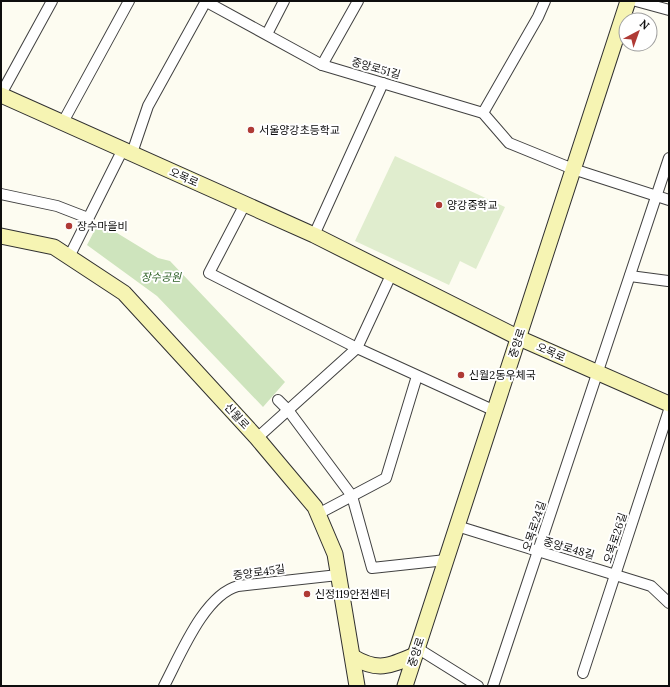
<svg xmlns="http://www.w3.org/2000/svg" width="670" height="687" font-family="Lora,'Noto Sans KR',serif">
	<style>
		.green { fill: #cee4bd }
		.pitch { fill: #e0edce }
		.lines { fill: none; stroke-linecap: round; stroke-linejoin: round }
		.street-casing { stroke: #414141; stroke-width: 12 }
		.secondary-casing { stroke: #303030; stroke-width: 17 }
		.street { stroke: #fff; stroke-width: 10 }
		.secondary { stroke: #f6f4b3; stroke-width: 15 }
		.poi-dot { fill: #af3a35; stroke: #fff; stroke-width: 1.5 }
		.labels { text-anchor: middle; stroke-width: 4; stroke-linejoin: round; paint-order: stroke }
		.street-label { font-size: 11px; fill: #0e0e0e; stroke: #fff }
		.poi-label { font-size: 11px; fill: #0e0e0e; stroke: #fff; text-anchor: start }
		.park-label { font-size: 11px; font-style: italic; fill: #2c5f25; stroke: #fff }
	</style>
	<rect width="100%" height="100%" fill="#fdfcf1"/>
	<polygon class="green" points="99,222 158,258 170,261 285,382 263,407 157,296 87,245"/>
	<polygon class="pitch" points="395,156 505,207 476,269 460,261 449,285 355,241"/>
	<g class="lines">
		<defs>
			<g id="street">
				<polyline points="205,1 322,65 483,113 509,143 573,169 669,200"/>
				<polyline points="636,1 669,10"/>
				<polyline points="267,34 284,1"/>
				<polyline points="322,65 358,1"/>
				<polyline points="1,94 52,1"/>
				<polyline points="483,113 538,17 545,1"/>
				<polyline points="63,122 129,1"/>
				<polyline points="132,153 148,106 206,1"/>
				<polyline points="1,194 57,206 88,218"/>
				<polyline points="245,204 209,273 357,348 495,411"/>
				<polyline points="314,235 383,83"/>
				<polyline points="69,257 123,149"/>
				<polyline points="630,276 668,281"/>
				<polyline points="278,400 288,410 352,496 372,568 446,560"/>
				<polyline points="257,438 357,348 391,275"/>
				<polyline points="318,514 386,478 417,376"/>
				<polyline points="457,526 651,586 669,603"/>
				<polyline points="417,648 478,686"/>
				<polyline points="583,673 669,410"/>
				<path d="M164 686C180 656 204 595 238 586L338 575"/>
				<polyline points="493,686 669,158"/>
			</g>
			<g id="secondary">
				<polyline points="1,95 314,235 519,338 669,404"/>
				<polyline points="1,236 54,247 124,293 257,438 315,507 335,554 357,686"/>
				<path d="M353 657C378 672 390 666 415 655"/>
				<polyline points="405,686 628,1"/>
			</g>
		</defs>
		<use href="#street" class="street-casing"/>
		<use href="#secondary" class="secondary-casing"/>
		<use href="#street" class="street"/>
		<use href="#secondary" class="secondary"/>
	</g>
	<g class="poi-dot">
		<circle cx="251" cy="130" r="4"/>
		<circle cx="439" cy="205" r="4"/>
		<circle cx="69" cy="226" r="4"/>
		<circle cx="461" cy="375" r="4"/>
		<circle cx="307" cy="594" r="4"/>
	</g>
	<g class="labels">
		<g class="street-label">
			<text transform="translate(376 68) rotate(16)" y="4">중앙로51길</text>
			<text transform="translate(184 177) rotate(24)" y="4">오목로</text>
			<text transform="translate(517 343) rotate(-72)" y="4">중앙로</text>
			<text transform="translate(551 352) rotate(24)" y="4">오목로</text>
			<text transform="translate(237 416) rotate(47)" y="4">신월로</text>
			<text transform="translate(534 526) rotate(-72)" y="4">오목로24길</text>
			<text transform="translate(615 538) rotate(-72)" y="4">오목로26길</text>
			<text transform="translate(569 548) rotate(16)" y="4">중앙로48길</text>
			<text transform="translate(259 572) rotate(-8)" y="4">중앙로45길</text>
			<text transform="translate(416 652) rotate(-72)" y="4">중앙로</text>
		</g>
		<g class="poi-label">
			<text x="259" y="134">서울양강초등학교</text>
			<text x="447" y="209">양강중학교</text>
			<text x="77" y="230">장수마을비</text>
			<text x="469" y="379">신월2동우체국</text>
			<text x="315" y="598">신정119안전센터</text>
		</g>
		<g class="park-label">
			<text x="161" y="281">장수공원</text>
		</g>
	</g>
	<rect width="670" height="687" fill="none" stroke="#0e0e0e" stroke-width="4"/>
	<g transform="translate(638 32) rotate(41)"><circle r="19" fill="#ffffff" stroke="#9f9f9f"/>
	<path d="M0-3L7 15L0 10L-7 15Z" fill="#af3a35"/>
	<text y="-6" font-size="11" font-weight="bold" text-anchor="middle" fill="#0e0e0e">N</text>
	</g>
</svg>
